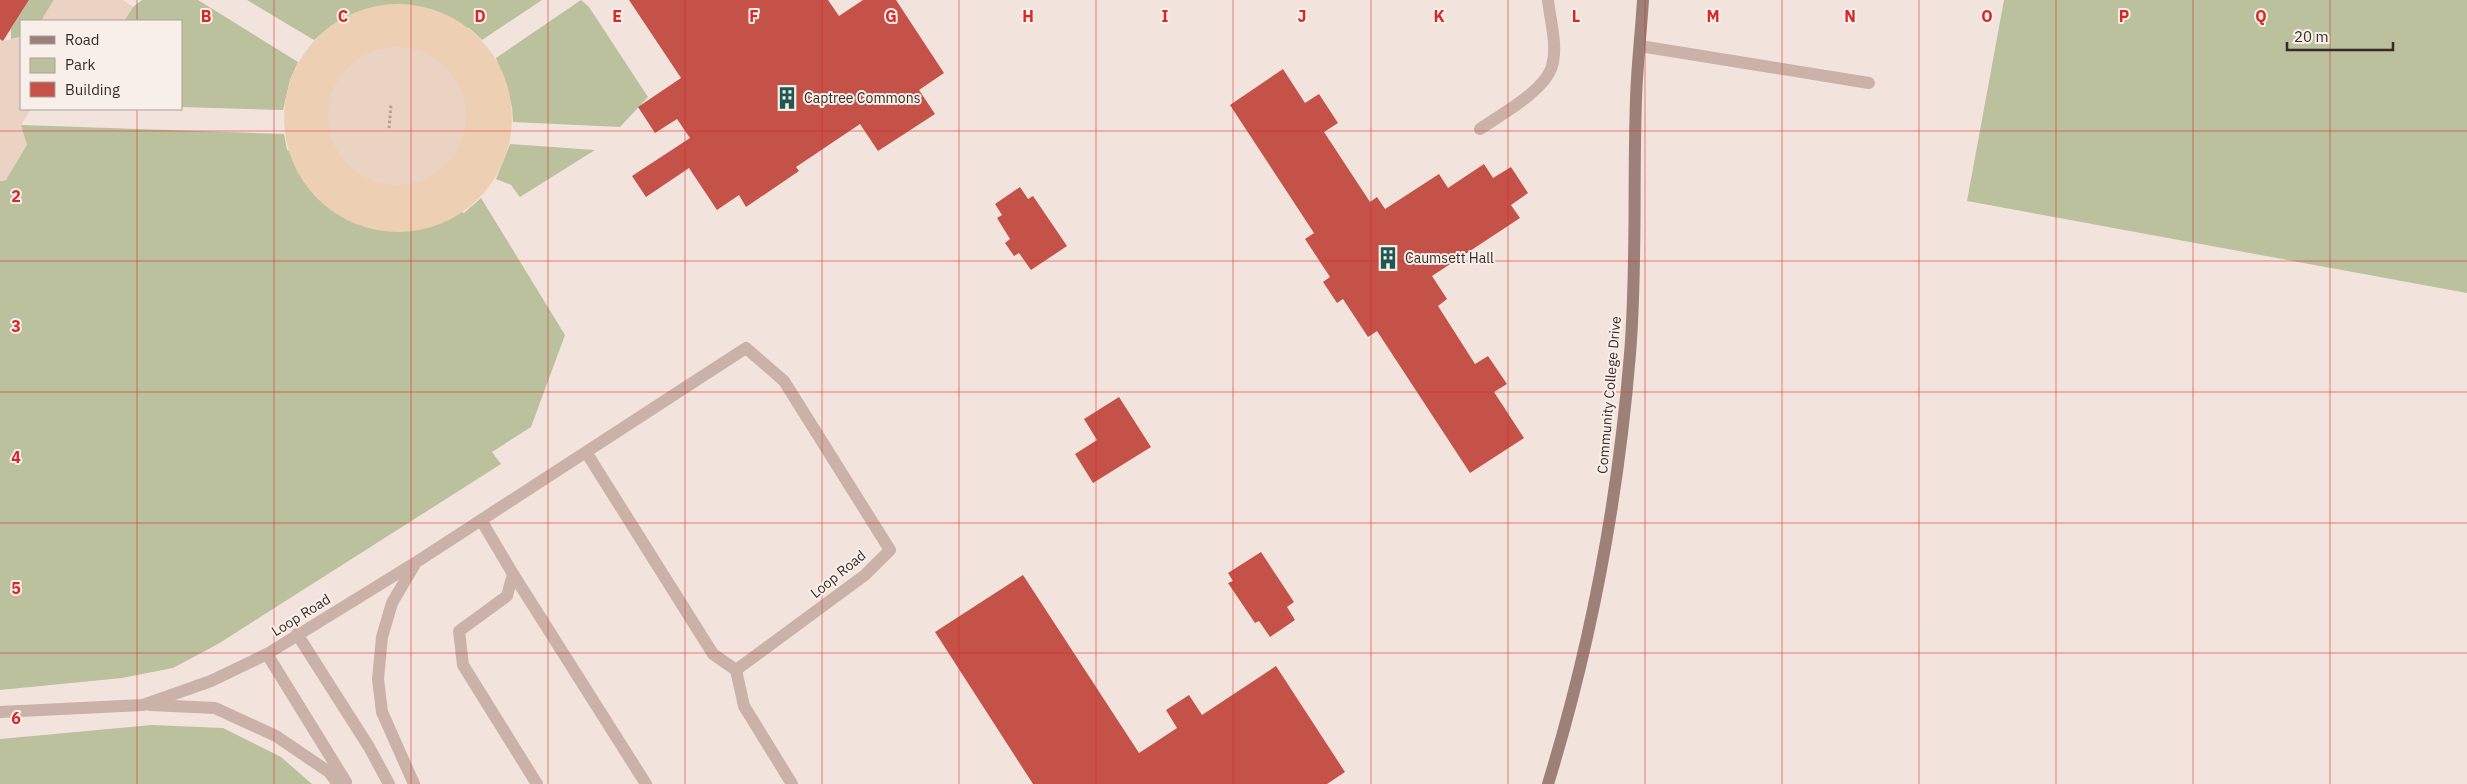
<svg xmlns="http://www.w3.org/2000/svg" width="2467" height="784" font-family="'IBM Plex Sans',sans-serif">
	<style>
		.green { fill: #bac19c }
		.sand { fill: #edd0b3 }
		.plaza { fill: #ead3c3 }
		.building { fill: #c45248 }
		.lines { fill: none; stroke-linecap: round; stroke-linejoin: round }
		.path { stroke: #b69c92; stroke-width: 3; stroke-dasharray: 2.5 2.5; stroke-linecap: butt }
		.service { stroke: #cab2a8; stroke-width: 12 }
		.secondary { stroke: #9d8179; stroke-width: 12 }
		.grid { fill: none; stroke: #d62828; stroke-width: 1; stroke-opacity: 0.55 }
		.labels { text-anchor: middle; stroke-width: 4; stroke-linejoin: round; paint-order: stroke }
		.poi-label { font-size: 14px; fill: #372a28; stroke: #f9efe9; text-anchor: start }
		.street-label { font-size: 14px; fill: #372a28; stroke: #f9efe9 }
		.grid-label { font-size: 16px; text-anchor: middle; font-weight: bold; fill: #d62828; stroke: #f9efe9; stroke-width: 4; stroke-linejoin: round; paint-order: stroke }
	</style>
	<rect width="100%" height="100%" fill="#f2e4dc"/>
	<g class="green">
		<polygon points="29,0 54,0 41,21 21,21 21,37 11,39 11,29"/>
		<polygon points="142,0 198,0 298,62 290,80 283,110 181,107 181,21 124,21 133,7"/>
		<polygon points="247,0 542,0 482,40 469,28 332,25 314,40"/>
		<polygon points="581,0 589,7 648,97 620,127 513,122 512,107 496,58"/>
		<polygon points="2004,0 2467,0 2467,293 1967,201"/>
		<polygon points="21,125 284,134 287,150 464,213 481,198 565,335 531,427 492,452 501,464 218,644 173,668 122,678 0,690 0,181 6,180"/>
		<polygon points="510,144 595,150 520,197 511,185 496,179"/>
		<polygon points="152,725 223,728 281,757 312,784 0,784 0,739"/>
	</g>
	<circle class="sand" cx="398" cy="118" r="114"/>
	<g class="plaza">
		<polygon points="54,0 123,0 133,7 124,21 41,21"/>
		<polygon points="21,37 21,109 31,109 21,125 27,145 6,180 0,181 0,39 3,41"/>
		<circle cx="397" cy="116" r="69"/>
	</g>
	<g class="building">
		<polygon points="0,0 29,0 3,41 0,39"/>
		<polygon points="629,0 828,0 839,16 863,0 896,0 944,73 919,90 935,114 878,151 860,124 796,167 799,171 746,207 739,195 717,210 689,168 646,197 632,176 690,138 677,119 655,133 638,107 681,78"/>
		<polygon points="1283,69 1305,103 1319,94 1338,123 1324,132 1370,202 1377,197 1385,209 1439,174 1448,188 1484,164 1493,178 1511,167 1528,193 1511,205 1520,218 1432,276 1447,299 1438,306 1475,364 1488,356 1507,384 1494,392 1524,438 1470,473 1377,331 1368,337 1343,299 1337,303 1323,282 1330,277 1305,239 1314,233 1230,105"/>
		<polygon points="1020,187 1028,199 1033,196 1067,246 1031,270 1019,253 1014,256 1005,243 1010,239 997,218 1002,215 995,204"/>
		<polygon points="1119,397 1151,447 1093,483 1075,454 1097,440 1084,419"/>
		<polygon points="1261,552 1294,602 1287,607 1295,620 1270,637 1259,621 1255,623 1228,583 1233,581 1228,573"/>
		<polygon points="1023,575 1139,753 1177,728 1166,710 1189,695 1202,715 1276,666 1345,772 1327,784 1033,784 935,632"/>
	</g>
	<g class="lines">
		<polyline class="path" points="389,128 391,105"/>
		<g class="service">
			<polyline points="1640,46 1869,83"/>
			<path d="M1480 129C1500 115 1545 91 1552 66 1558 46 1550 20 1548 0"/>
			<polyline points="481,520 513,574 507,596 459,631 463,665 537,784"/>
			<polyline points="513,574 646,784"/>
			<polyline points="297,634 369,747 389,784"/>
			<polyline points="267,654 346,782"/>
			<polyline points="736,670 744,706 792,784"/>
			<polyline points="150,705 215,708 276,736 329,772 338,784"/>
			<polyline points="0,712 143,705 211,681 267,654 418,561 746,348 784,381 890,550 865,575 736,670 713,654 586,452"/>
			<polyline points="414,784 382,712 378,679 382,637 392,603 415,564"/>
		</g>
		<path class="secondary" d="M1548 784C1591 644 1618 501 1630 354 1637 270 1633 184 1636 99 1637 66 1641 33 1643 0"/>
	</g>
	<path class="grid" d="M137 0V21M274 0V784M411 0V784M548 0V784M685 0V784M822 0V784M959 0V784M1096 0V784M1233 0V784M1371 0V784M1508 0V784M1645 0V784M1782 0V784M1919 0V784M2056 0V784M2193 0V784M2330 0V784M137 109V784M0 131H2467M0 261H2467M0 392H2467M0 523H2467M0 653H2467"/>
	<defs>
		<symbol id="building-bare" viewBox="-9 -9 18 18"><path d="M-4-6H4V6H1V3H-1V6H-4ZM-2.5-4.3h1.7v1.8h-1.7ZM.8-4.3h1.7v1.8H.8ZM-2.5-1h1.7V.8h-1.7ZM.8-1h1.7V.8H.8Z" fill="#1e5852" stroke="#f9efe9" stroke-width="2.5" paint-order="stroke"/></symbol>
	</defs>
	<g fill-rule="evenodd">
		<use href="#building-bare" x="771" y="82" width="32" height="32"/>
		<use href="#building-bare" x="1372" y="242" width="32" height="32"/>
	</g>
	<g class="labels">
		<g class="poi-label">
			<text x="804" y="103">Captree Commons</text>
			<text x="1405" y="263">Caumsett Hall</text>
		</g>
		<g class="street-label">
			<text transform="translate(1609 395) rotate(-85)" y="5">Community College Drive</text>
			<text transform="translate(838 574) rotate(-39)" y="5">Loop Road</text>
			<text transform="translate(301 615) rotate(-32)" y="5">Loop Road</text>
		</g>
	</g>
	<g class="grid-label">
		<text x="206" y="22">B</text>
		<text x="343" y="22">C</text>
		<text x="480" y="22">D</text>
		<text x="617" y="22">E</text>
		<text x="754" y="22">F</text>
		<text x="891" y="22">G</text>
		<text x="1028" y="22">H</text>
		<text x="1165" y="22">I</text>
		<text x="1302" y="22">J</text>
		<text x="1439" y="22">K</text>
		<text x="1576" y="22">L</text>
		<text x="1713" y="22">M</text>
		<text x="1850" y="22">N</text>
		<text x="1987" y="22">O</text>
		<text x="2124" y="22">P</text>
		<text x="2261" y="22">Q</text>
		<text x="16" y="202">2</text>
		<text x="16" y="332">3</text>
		<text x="16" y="463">4</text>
		<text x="16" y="594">5</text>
		<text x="16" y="724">6</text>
	</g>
	<rect x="20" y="20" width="162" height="90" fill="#f9efe9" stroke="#aba09c"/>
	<rect x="30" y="36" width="25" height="8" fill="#9d8179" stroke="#aba09c"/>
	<text x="65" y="45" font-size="15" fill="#372a28">Road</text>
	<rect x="30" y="58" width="25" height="15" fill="#bac19c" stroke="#aba09c"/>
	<text x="65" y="70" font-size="15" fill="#372a28">Park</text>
	<rect x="30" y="82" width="25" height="15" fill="#c45248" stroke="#aba09c"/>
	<text x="65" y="95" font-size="15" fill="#372a28">Building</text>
	<path d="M2287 42v8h106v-8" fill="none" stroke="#372a28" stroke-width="2.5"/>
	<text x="2294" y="42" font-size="15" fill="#372a28" stroke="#f9efe9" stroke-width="4" paint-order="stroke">20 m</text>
</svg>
